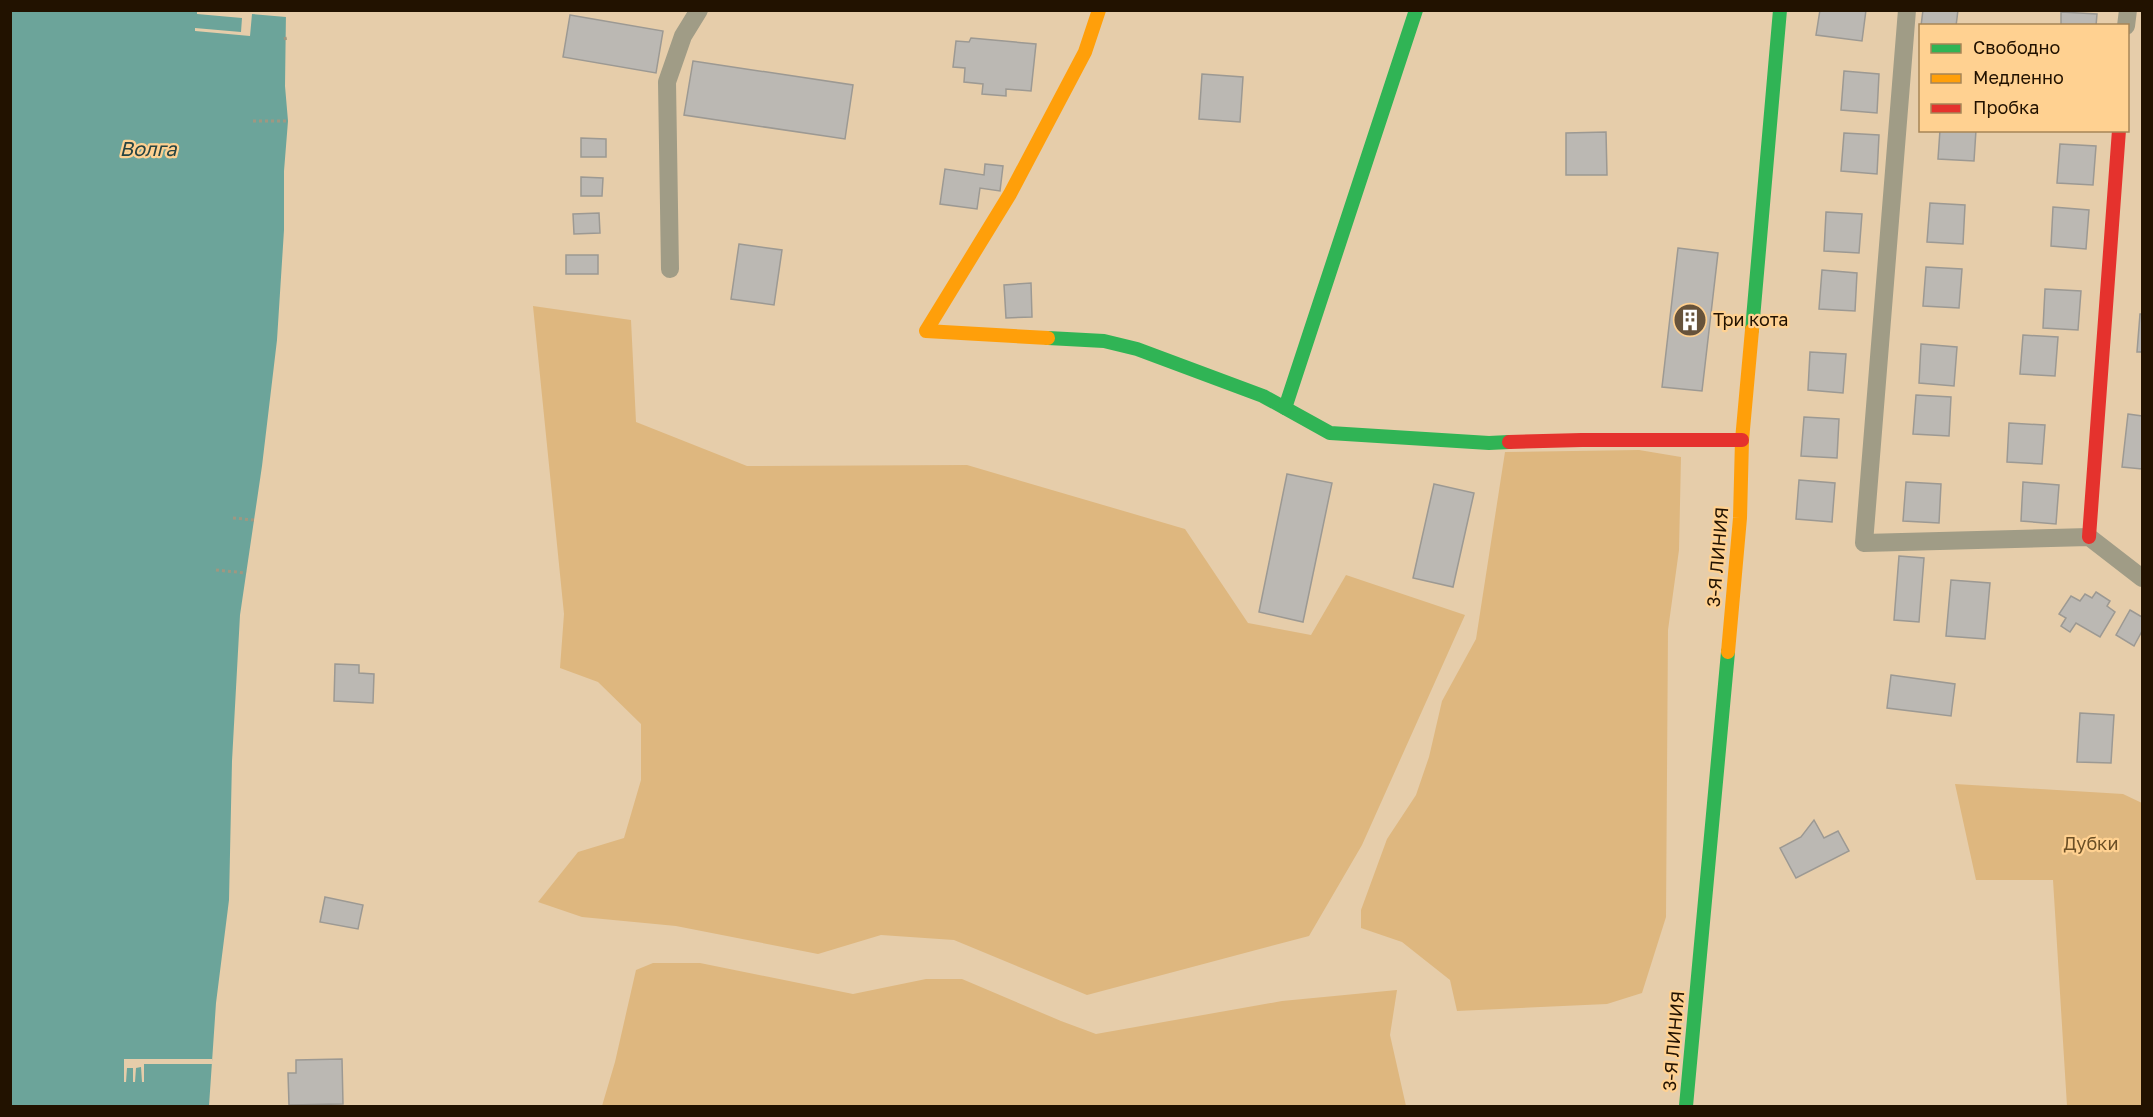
<svg xmlns="http://www.w3.org/2000/svg" width="2153" height="1117" font-family="'Golos Text',sans-serif">
	<style>
		.green { fill: #deb77f }
		.water { fill: #6ca49a }
		.pier { fill: #e6cdaa }
		.building { fill: #bbb8b3; stroke: #9c9993; stroke-width: 1.5 }
		.lines { fill: none; stroke-linecap: round; stroke-linejoin: round }
		.path { stroke: #a09781; stroke-width: 3; stroke-dasharray: 3 3; stroke-linecap: butt }
		.street { stroke: #a09c86; stroke-width: 18 }
		.fast { stroke: #30b455; stroke-width: 14 }
		.slow { stroke: #ff9f0a; stroke-width: 14 }
		.jam { stroke: #e5322d; stroke-width: 14 }
		.labels { text-anchor: middle; stroke-width: 4.5; stroke-linejoin: round; paint-order: stroke }
		.poi-label { font-size: 18px; fill: #221200; stroke: #ffd191; text-anchor: start }
		.street-label { font-size: 18px; fill: #221200; stroke: #ffd191 }
		.park-label { font-size: 18px; fill: #6b4f26; stroke: #ffd191 }
		.water-label { font-size: 20px; font-style: italic; fill: #274443; stroke: #ffd191 }
	</style>
	<rect width="100%" height="100%" fill="#e6cdaa"/>
	<g class="green">
		<polygon points="533,306 631,320 636,422 747,466 967,465 1185,529 1248,623 1311,635 1346,575 1465,615 1362,845 1309,936 1087,995 954,940 881,935 818,954 676,926 582,917 538,902 578,852 624,838 641,780 641,724 598,682 560,668 564,614"/>
		<polygon points="1639,450 1681,457 1679,550 1668,630 1666,917 1642,993 1607,1004 1457,1011 1450,980 1402,942 1361,928 1361,910 1387,839 1416,795 1429,757 1442,701 1476,639 1505,452"/>
		<polygon points="1955,784 2123,794 2142,803 2142,1106 2067,1106 2053,880 1976,880"/>
		<polygon points="653,963 700,963 853,994 926,979 962,979 1061,1021 1096,1034 1282,1001 1397,990 1390,1035 1406,1106 602,1106 615,1062 636,970"/>
	</g>
	<polygon class="water" points="10,11 286,11 285,86 288,121 284,171 284,230 277,340 262,466 240,615 232,761 229,900 216,1003 209,1106 11,1106"/>
	<g class="pier">
		<polygon points="197,11 286,11 286,17 252,14 250,36 195,31 195,28 241,32 242,18 197,14"/>
		<polygon points="124,1059 212,1059 212,1064 144,1064 144,1082 142,1082 141,1067 136,1068 135,1082 133,1082 133,1068 127,1068 126,1082 124,1082"/>
	</g>
	<g class="building">
		<polygon points="1820,10 1866,10 1862,41 1816,35"/>
		<polygon points="1923,10 1958,10 1956,26 1921,26"/>
		<polygon points="2061,12 2097,14 2096,26 2061,26"/>
		<polygon points="570,15 663,31 656,73 563,57"/>
		<polygon points="971,38 1036,44 1031,91 1006,89 1006,96 982,94 983,84 964,82 965,68 953,67 956,41 969,42"/>
		<polygon points="693,61 853,85 845,139 684,115"/>
		<polygon points="1844,71 1879,74 1877,113 1841,110"/>
		<polygon points="1202,74 1243,77 1240,122 1199,119"/>
		<polygon points="1940,130 1976,130 1974,161 1938,159"/>
		<polygon points="1606,132 1607,175 1566,175 1566,133"/>
		<polygon points="1844,133 1879,135 1877,174 1841,171"/>
		<polygon points="581,138 606,139 606,157 581,157"/>
		<polygon points="2060,144 2096,146 2093,185 2057,183"/>
		<polygon points="985,164 1003,166 1000,191 980,188 977,209 940,204 945,169 984,175"/>
		<polygon points="581,177 603,178 602,196 581,196"/>
		<polygon points="1930,203 1965,205 1963,244 1927,242"/>
		<polygon points="2053,207 2089,210 2086,249 2051,246"/>
		<polygon points="1826,212 1862,214 1859,253 1824,251"/>
		<polygon points="599,213 600,233 574,234 573,214"/>
		<polygon points="739,244 782,250 774,305 731,299"/>
		<polygon points="1678,248 1718,253 1702,391 1662,387"/>
		<rect x="566" y="255" width="32" height="19"/>
		<polygon points="1926,267 1962,269 1959,308 1923,306"/>
		<polygon points="1822,270 1857,273 1855,311 1819,309"/>
		<polygon points="1031,283 1032,317 1006,318 1004,285"/>
		<polygon points="2045,289 2081,291 2078,330 2043,328"/>
		<polygon points="2140,314 2142,314 2142,352 2137,352"/>
		<polygon points="2023,335 2058,337 2055,376 2020,374"/>
		<polygon points="1921,344 1957,347 1954,386 1919,383"/>
		<polygon points="1810,352 1846,354 1843,393 1808,390"/>
		<polygon points="1916,395 1951,397 1949,436 1913,434"/>
		<polygon points="2128,414 2142,416 2142,469 2122,467"/>
		<polygon points="1804,417 1839,419 1837,458 1801,456"/>
		<polygon points="2009,423 2045,425 2042,464 2007,462"/>
		<polygon points="1287,474 1332,483 1303,622 1259,612"/>
		<polygon points="1799,480 1835,483 1832,522 1796,519"/>
		<polygon points="1906,482 1941,484 1939,523 1903,521"/>
		<polygon points="2023,482 2059,485 2056,524 2021,521"/>
		<polygon points="1434,484 1474,493 1453,587 1413,578"/>
		<polygon points="1899,556 1924,558 1919,622 1894,620"/>
		<polygon points="1951,580 1990,583 1985,639 1946,636"/>
		<polygon points="2096,592 2110,601 2107,606 2115,612 2100,637 2076,623 2070,632 2061,626 2066,618 2059,614 2071,596 2080,601 2085,594 2092,598"/>
		<polygon points="2130,610 2142,617 2142,631 2134,646 2116,635"/>
		<polygon points="335,664 359,665 359,673 374,674 373,703 334,701"/>
		<polygon points="1891,675 1955,684 1951,716 1887,708"/>
		<polygon points="2080,713 2114,715 2111,763 2077,762"/>
		<polygon points="1814,820 1824,838 1838,831 1849,851 1796,878 1780,848 1801,837"/>
		<polygon points="325,897 363,905 358,929 320,922"/>
		<polygon points="342,1059 343,1104 289,1105 288,1073 296,1073 296,1060"/>
	</g>
	<g class="lines">
		<g class="path">
			<polyline points="285,37 286,42"/>
			<polyline points="253,121 288,121"/>
			<polyline points="233,518 254,520"/>
			<polyline points="216,570 246,573"/>
		</g>
		<g class="street">
			<polyline points="1907,10 1864,543 2089,537 2142,578"/>
			<polyline points="2126,26 2128,10"/>
			<polyline points="670,269 667,82 683,36 699,10"/>
		</g>
		<g class="fast">
			<polyline points="1752,330 1780,10"/>
			<polyline points="1048,338 1104,341 1137,349 1263,396 1330,433 1489,443 1509,442"/>
			<polyline points="1285,408 1416,10"/>
			<polyline points="1686,1106 1728,652"/>
		</g>
		<g class="slow">
			<polyline points="1048,338 926,331 1010,194 1085,52 1099,10"/>
			<polyline points="1728,652 1740,518 1742,440 1752,330"/>
		</g>
		<g class="jam">
			<polyline points="1509,442 1582,440 1742,440"/>
			<polyline points="2089,537 2119,130"/>
		</g>
	</g>
	<defs>
		<symbol id="building-disc" viewBox="-11 -11 22 22"><circle r="9.5" fill="#67533b" stroke="#ffd191"/><path d="M-4-6H4V6H1V3H-1V6H-4ZM-2.5-4.3h1.7v1.8h-1.7ZM.8-4.3h1.7v1.8H.8ZM-2.5-1h1.7V.8h-1.7ZM.8-1h1.7V.8H.8Z" fill="#fff"/></symbol>
	</defs>
	<g fill-rule="evenodd">
		<use href="#building-disc" x="1671" y="301" width="38" height="38"/>
	</g>
	<g class="labels">
		<g class="poi-label">
			<text x="1713" y="326">Три кота</text>
		</g>
		<g class="street-label">
			<text transform="translate(1718 557) rotate(-85)" y="6">3-Я ЛИНИЯ</text>
			<text transform="translate(1674 1041) rotate(-85)" y="6">3-Я ЛИНИЯ</text>
		</g>
		<g class="park-label">
			<text x="2091" y="850">Дубки</text>
		</g>
		<g class="water-label">
			<text x="148" y="156">Волга</text>
		</g>
	</g>
	<rect width="2153" height="1117" fill="none" stroke="#221200" stroke-width="24"/>
	<rect x="1919" y="24" width="210" height="108" fill="#ffd191" stroke="#a78557" stroke-width="1.5"/>
	<rect x="1931" y="44" width="30" height="9" fill="#30b455" stroke="#a78557" stroke-width="1.5"/>
	<text x="1973" y="54" font-size="18" fill="#221200">Свободно</text>
	<rect x="1931" y="74" width="30" height="9" fill="#ff9f0a" stroke="#a78557" stroke-width="1.5"/>
	<text x="1973" y="84" font-size="18" fill="#221200">Медленно</text>
	<rect x="1931" y="104" width="30" height="9" fill="#e5322d" stroke="#a78557" stroke-width="1.5"/>
	<text x="1973" y="114" font-size="18" fill="#221200">Пробка</text>
</svg>
